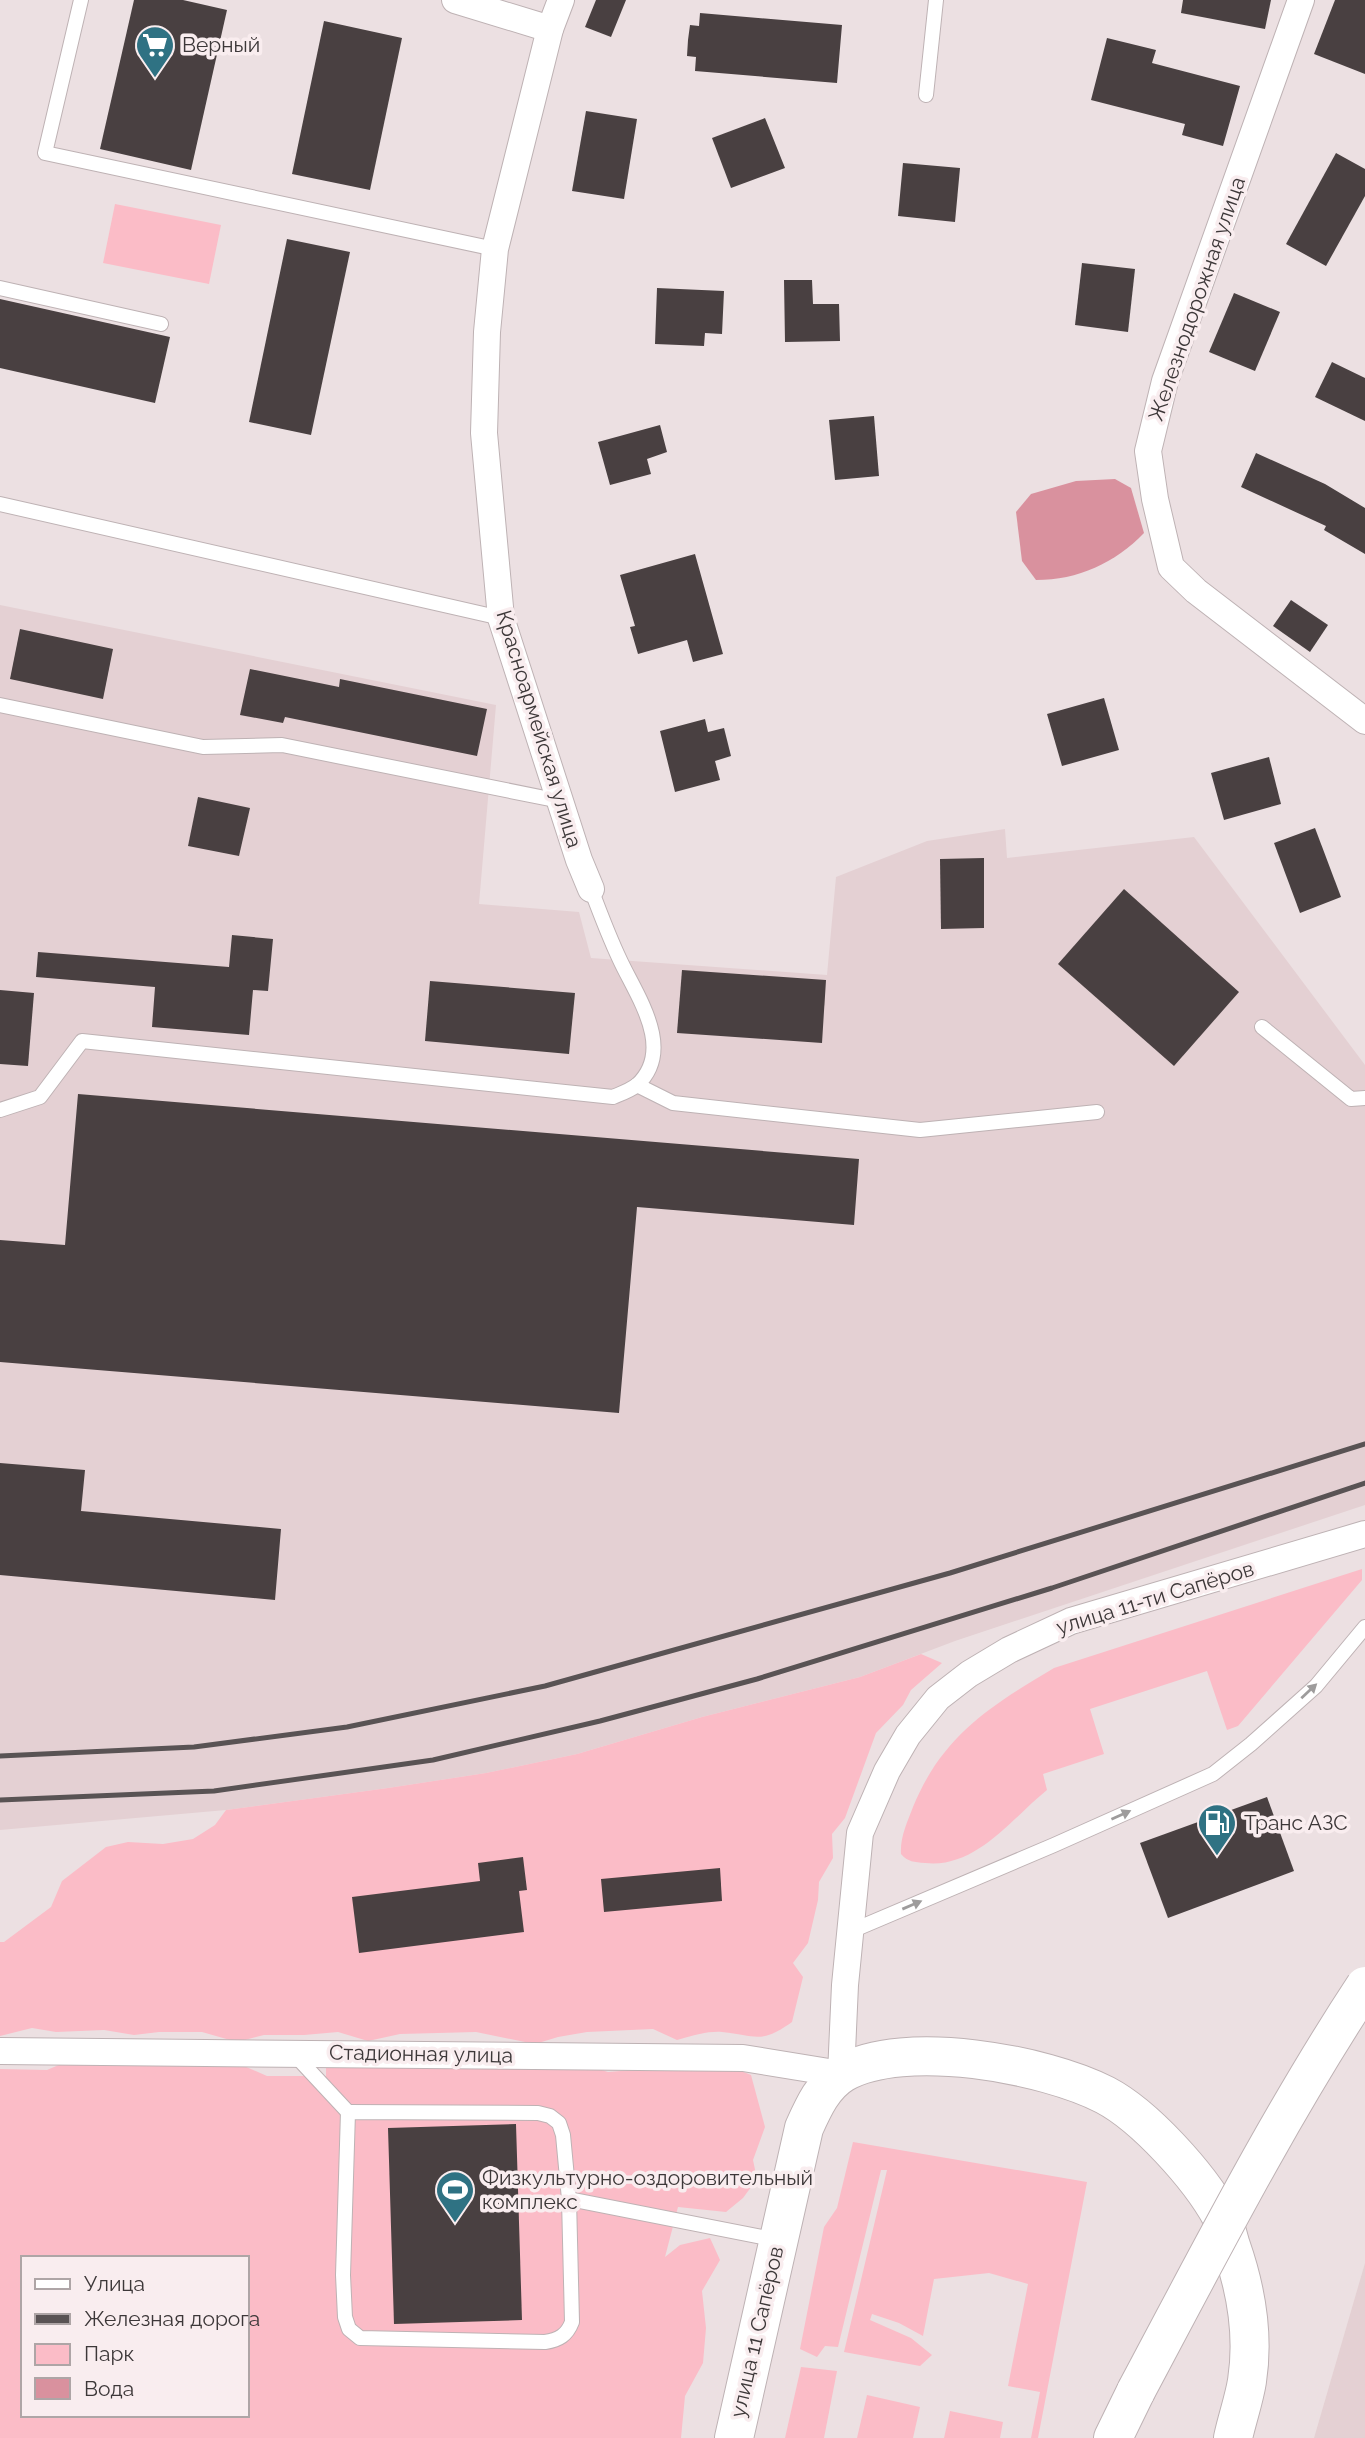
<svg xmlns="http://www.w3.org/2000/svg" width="1365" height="2438" font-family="Raleway,sans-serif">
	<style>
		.built { fill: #e4d0d3 }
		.green { fill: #fbbcc7; fill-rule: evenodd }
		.water { fill: #d9919e }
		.building { fill: #494041 }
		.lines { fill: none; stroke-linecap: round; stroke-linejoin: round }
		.lane-casing { stroke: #beb2b4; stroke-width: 16 }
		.street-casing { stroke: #beb2b4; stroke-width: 28 }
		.secondary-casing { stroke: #beb2b4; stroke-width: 40 }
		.lane { stroke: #fff; stroke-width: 14 }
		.street { stroke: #fff; stroke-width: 26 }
		.secondary { stroke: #fff; stroke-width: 38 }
		.rail { stroke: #595354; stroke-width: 5 }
		.secondary-bridge-casing { stroke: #beb2b4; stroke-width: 40; stroke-linecap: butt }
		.secondary-bridge { stroke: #fff; stroke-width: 38 }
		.oneway { fill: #9e9c9c }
		.labels { text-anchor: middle; stroke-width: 7; stroke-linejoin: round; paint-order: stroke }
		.poi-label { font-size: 21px; fill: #3d3839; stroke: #f9edef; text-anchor: start }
		.street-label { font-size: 21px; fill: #3d3839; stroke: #f9edef }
	</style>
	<rect width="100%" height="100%" fill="#ece0e2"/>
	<g class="built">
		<polygon points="0,605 496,705 479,904 579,912 591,958 827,975 836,877 927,841 1005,829 1007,858 1194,837 1365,1065 1365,1505 955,1641 860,1677 702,1717 577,1754 486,1773 388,1788 226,1810 0,1830"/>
		<polygon points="1365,2263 1365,2438 1314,2438"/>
	</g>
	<g class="green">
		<polygon points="115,204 221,225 209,284 103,263"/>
		<path d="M1362 1569V1580L1238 1726 1227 1730 1207 1671 1090 1709 1104 1754 1043 1774 1047 1790C1012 1818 976 1869 925 1863 914 1862 908 1862 901 1854 900 1837 907 1823 913 1807 942 1736 990 1706 1054 1668Z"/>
		<path d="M921 1654 942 1663 911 1690 903 1705 876 1733 845 1818 832 1834 833 1858 819 1882 818 1900 808 1943 793 1963 803 1977 792 2022C760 2045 756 2035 722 2032 707 2031 691 2036 677 2040L653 2029 587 2032 558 2037 535 2044 476 2032 400 2034 368 2041 338 2032 304 2035H264L237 2042 202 2032H159L134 2035 104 2030 56 2032 32 2028 0 2036V1942H4L51 1907 62 1881 106 1847 128 1842 163 1844 193 1839 215 1825 226 1810 388 1788 486 1773 577 1754 702 1717 860 1677Z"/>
		<path d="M89 2052 228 2059 267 2076H326V2062L580 2063 608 2072 721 2063 751 2075 765 2127 753 2160 757 2179 743 2198 726 2212 678 2207 665 2257 680 2245 710 2238 720 2260 702 2291 706 2328 703 2363 685 2396 681 2438H0V2069L47 2070ZM23 2258H247V2415H23Z"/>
		<polygon points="853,2142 1087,2182 1038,2438 1031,2438 1040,2392 1008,2386 1028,2284 989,2273 934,2279 923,2336 899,2323 872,2314 870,2320 911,2338 932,2355 920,2366 844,2352 887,2170 881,2170 838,2347 825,2346 817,2357 800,2349 824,2227 837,2208"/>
		<polygon points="801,2367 837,2371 824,2438 785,2438"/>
		<polygon points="867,2395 920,2407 913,2438 857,2438"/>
		<polygon points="950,2411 1003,2422 1000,2438 944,2438"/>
	</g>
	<path class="water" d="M1115 479 1131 488 1144 533C1115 563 1078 580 1036 580L1022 561 1016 512 1031 494 1076 481Z"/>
	<g class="building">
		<polygon points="134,0 183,0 227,10 191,170 100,149"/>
		<polygon points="596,0 626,0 611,37 585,27"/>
		<polygon points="1183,0 1271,0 1265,29 1181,13"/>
		<polygon points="1335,0 1365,0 1365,74 1314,54"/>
		<polygon points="700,13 842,25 837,83 695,71 696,57 687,56 688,40 690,25 699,26"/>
		<polygon points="324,21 402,38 370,190 292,174"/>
		<polygon points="1107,38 1156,50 1152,63 1240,86 1223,146 1182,135 1185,124 1091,100"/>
		<polygon points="586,111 637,119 624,199 572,191"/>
		<polygon points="765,118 785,168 731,188 712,138"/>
		<polygon points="1336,153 1365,169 1365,196 1326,266 1286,244"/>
		<polygon points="903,163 960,168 955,222 898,216"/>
		<polygon points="287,239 350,252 311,435 249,422"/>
		<polygon points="1082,263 1135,269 1128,332 1075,325"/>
		<polygon points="784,280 812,280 813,304 839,304 840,341 785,342"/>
		<polygon points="657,288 724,291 722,334 705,333 704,346 655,344"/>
		<polygon points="1234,293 1280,312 1255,371 1209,352"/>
		<polygon points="0,299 170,337 155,403 0,368"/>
		<polygon points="1332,362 1365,378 1365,421 1315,397"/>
		<polygon points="874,416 879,476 835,480 829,420"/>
		<polygon points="660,425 667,452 647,459 651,474 610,485 598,442"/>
		<polygon points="1256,453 1325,484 1365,508 1365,554 1324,530 1326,526 1241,487"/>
		<polygon points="695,554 723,654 693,662 687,640 638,654 630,627 635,626 620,575"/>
		<polygon points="1291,600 1328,625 1310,652 1273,626"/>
		<polygon points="20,629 113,649 103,699 10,679"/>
		<polygon points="250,669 339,687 340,679 487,709 477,756 285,717 283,723 240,715"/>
		<polygon points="1104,698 1119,750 1062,766 1047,714"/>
		<polygon points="705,719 708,732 724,728 731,756 715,761 720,780 675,792 660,731"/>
		<polygon points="1269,757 1281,804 1224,820 1211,773"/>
		<polygon points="198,797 250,808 239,856 188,846"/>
		<polygon points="1315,828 1341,897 1300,913 1274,843"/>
		<polygon points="984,858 984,928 941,929 940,859"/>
		<polygon points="1124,889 1239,992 1174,1066 1058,964"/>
		<polygon points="232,935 273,939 268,991 253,990 249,1035 152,1027 155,987 36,977 38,952 229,967"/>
		<polygon points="682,970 826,980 822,1043 677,1033"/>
		<polygon points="430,981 575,993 569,1054 425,1041"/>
		<polygon points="0,990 34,993 28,1066 0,1064"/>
		<polygon points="78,1094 859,1159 854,1225 637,1207 619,1413 0,1362 0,1240 65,1245"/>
		<polygon points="0,1463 85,1470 81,1511 281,1529 275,1600 0,1575"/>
		<polygon points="1267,1797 1294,1871 1168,1918 1140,1843"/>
		<polygon points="523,1857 527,1890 519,1891 524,1932 359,1953 352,1897 480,1881 478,1863"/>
		<polygon points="720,1868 722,1901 604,1912 601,1879"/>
		<polygon points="516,2124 522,2320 394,2324 388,2128"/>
	</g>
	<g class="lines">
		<defs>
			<g id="lane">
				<polyline points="81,0 45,153 495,249"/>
				<polyline points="926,95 936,0"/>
				<polyline points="0,288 161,324"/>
				<polyline points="0,504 501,618"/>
				<polyline points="0,705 203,747 282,745 560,801"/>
				<polyline points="1262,1027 1351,1099 1365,1098"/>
				<polyline points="637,1085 673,1103 920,1130 1097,1112"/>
				<path d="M0 1110 40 1097 82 1041 613 1097C620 1094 631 1090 637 1085 676 1049 636 995 620 960 609 937 600 913 591 889"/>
				<polyline points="849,1932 1054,1845 1213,1774 1251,1744 1316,1686 1365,1627"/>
				<polyline points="294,2054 348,2112"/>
				<path d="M348 2112 538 2113 550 2116 559 2123 563 2135 569 2199 572 2322C567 2335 559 2340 545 2342L360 2338 349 2329 345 2317 343 2275Z"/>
				<polyline points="569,2199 777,2240"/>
			</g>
			<g id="street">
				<polyline points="455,0 550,29"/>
				<polyline points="561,0 550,29 495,249 487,332 484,433 501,618 579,860 591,889"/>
				<polyline points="1301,0 1165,381 1148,451 1155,499 1171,567 1196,591 1365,721"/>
				<polyline points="0,2051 743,2058 841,2074 845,1985 860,1833 887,1771 908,1735 938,1698 969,1674 1009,1650 1071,1621 1365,1534"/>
			</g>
			<g id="secondary">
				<path d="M734 2438 804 2128C813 2108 823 2085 843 2073 904 2038 1045 2064 1105 2095 1145 2116 1199 2176 1221 2216 1226 2225 1228 2237 1231 2246 1246 2289 1254 2336 1247 2381 1244 2400 1237 2419 1233 2438"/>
				<polyline points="1113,2438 1136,2391"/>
			</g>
		</defs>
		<use href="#lane" class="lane-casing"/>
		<use href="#street" class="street-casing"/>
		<use href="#secondary" class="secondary-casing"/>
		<use href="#lane" class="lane"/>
		<use href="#street" class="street"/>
		<use href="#secondary" class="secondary"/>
		<g class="rail">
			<polyline points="0,1756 194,1747 347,1727 545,1686 950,1573 1365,1444"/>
			<polyline points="0,1800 214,1791 433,1760 600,1721 757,1679 1052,1588 1365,1483"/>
		</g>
		<defs>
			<path id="secondary-bridge" d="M1136 2391C1209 2254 1280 2115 1365 1986"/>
		</defs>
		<use href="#secondary-bridge" class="secondary-bridge-casing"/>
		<use href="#secondary-bridge" class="secondary-bridge"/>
	</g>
	<defs><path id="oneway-solid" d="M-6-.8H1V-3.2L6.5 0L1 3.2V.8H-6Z" transform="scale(1.75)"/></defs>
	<g class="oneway">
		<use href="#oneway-solid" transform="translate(1309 1691) rotate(-43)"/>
		<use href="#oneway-solid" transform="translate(1121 1815) rotate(-24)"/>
		<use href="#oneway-solid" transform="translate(912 1905) rotate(-23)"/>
	</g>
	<defs>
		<symbol id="supermarket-pin" viewBox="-11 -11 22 30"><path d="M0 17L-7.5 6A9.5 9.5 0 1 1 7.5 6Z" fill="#2f7283" stroke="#f9edef"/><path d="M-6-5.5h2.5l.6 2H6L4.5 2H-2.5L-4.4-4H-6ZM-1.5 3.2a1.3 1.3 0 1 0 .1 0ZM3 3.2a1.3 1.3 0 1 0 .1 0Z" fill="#fff"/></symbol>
		<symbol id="fuel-pin" viewBox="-11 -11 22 30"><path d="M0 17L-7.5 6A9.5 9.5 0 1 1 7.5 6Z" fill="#2f7283" stroke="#f9edef"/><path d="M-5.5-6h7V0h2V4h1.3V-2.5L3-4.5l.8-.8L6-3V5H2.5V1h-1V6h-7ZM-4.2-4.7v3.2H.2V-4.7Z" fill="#fff"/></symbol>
		<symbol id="stadium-pin" viewBox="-11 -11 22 30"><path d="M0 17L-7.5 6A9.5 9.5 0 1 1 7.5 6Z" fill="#2f7283" stroke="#f9edef"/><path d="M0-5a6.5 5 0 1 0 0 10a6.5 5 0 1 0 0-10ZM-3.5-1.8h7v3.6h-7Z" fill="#fff"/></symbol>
	</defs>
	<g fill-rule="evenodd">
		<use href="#supermarket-pin" x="133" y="23" width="44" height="60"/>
		<use href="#fuel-pin" x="1195" y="1801" width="44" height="60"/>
		<use href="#stadium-pin" x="433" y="2168" width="44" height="60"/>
	</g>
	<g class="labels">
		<g class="poi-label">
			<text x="182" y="52">Верный</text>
			<text x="1244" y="1830">Транс АЗС</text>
			<text x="482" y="2185">Физкультурно-оздоровительный<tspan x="482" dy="24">комплекс</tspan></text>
		</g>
		<g class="street-label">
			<text transform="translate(1197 299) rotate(-71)" y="7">Железнодорожная улица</text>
			<text transform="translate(539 729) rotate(73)" y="7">Красноармейская улица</text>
			<text transform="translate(1155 1598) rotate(-17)" y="7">улица 11-ти Сапёров</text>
			<text transform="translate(421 2054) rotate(1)" y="7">Стадионная улица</text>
			<text transform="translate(757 2332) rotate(-77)" y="7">улица 11 Сапёров</text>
		</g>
	</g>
	<rect x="21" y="2256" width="228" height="161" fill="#f9edef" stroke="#aea5a6" stroke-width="2"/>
	<rect x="35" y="2279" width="35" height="10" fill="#ffffff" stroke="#aea5a6" stroke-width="2"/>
	<text x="84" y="2291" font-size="21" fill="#3d3839">Улица</text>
	<rect x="35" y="2314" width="35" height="10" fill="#595354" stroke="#aea5a6" stroke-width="2"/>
	<text x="84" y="2326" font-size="21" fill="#3d3839">Железная дорога</text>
	<rect x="35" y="2344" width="35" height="21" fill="#fbbcc7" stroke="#aea5a6" stroke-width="2"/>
	<text x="84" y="2361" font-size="21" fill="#3d3839">Парк</text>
	<rect x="35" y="2378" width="35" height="21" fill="#d9919e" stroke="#aea5a6" stroke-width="2"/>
	<text x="84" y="2396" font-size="21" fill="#3d3839">Вода</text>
</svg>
